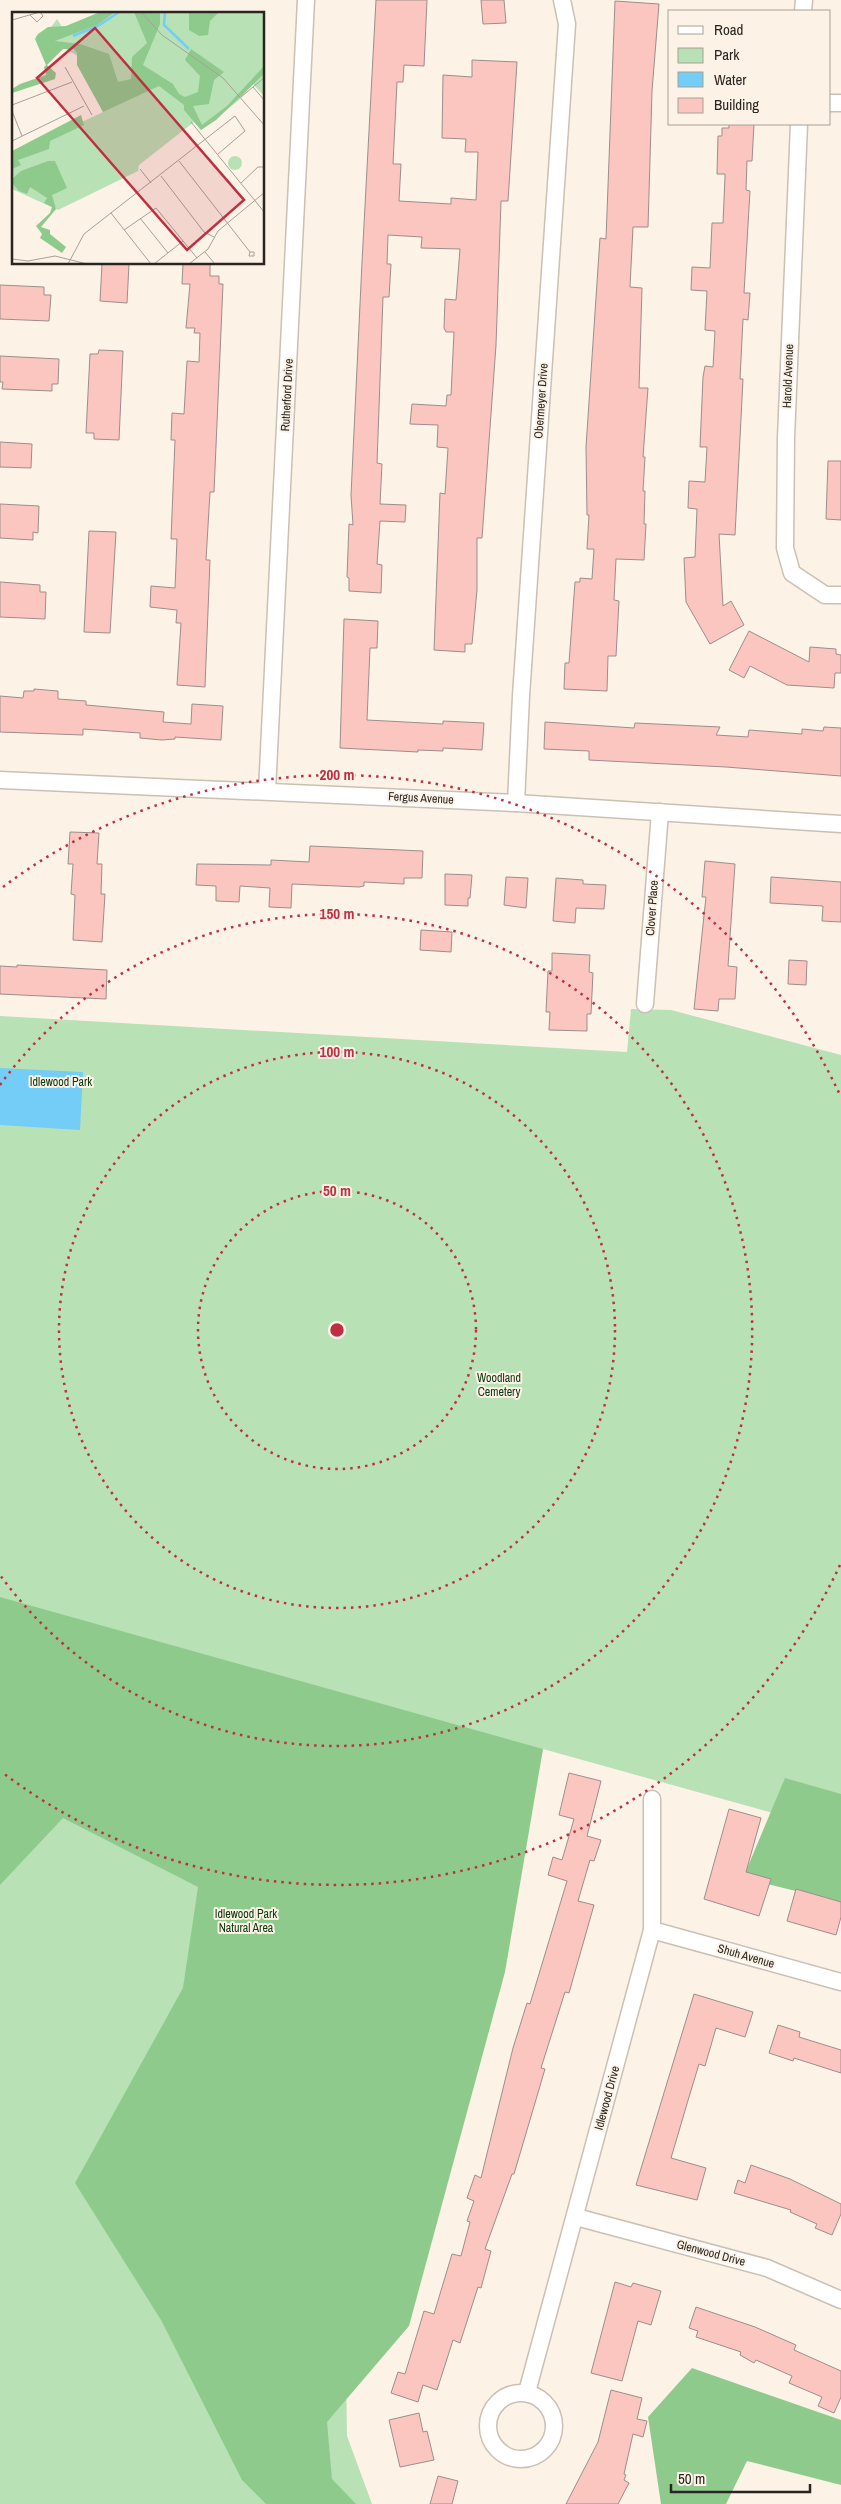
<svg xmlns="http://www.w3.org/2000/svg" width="841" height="2504" font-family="'Archivo Narrow',sans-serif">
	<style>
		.green { fill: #b8e1b6 }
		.forest { fill: #8fca8d }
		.water { fill: #73cdf6 }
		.building { fill: #fcc6c0; stroke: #9d8d8c }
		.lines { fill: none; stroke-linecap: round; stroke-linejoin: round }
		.street-casing { stroke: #cac0b4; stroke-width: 19 }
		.street { stroke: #fff; stroke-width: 16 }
		.ring { fill: none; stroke: #bf2f42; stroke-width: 2.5; stroke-dasharray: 2.5 5 }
		.labels { text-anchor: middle; stroke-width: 4; stroke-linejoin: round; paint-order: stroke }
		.street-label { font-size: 12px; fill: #292521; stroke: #fcf2e6 }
		.park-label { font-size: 12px; fill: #0b350d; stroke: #fcf2e6 }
		.inset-river { fill: none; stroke: #73cdf6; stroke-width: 2.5 }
		.inset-road { fill: none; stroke: #a8a097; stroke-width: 1 }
		.view { fill: #bf2f42; fill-opacity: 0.15; stroke: #bf2f42; stroke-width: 2.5 }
		.inset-edge { fill: none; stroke: #292521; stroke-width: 2.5 }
		.centre { fill: #bf2f42; stroke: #fcf2e6; stroke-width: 2.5 }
		.ring-label { font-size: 15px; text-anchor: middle; font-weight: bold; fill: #bf2f42; stroke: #fcf2e6; stroke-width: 4; stroke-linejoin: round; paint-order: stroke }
	</style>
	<rect width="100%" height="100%" fill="#fcf2e6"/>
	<polygon class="green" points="631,1009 671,1010 841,1055 841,1832 543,1749 517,1869 346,2376 347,2436 372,2504 0,2504 0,1016 627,1052"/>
	<g class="forest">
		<polygon points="0,1597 543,1749 505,1972 409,2326 327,2422 332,2479 356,2504 266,2504 242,2480 161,2320 75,2183 183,1988 198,1887 63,1818 0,1885"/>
		<polygon points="785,1778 841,1794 841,1902 743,1878"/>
		<polygon points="692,2368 841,2420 841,2485 747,2461 726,2504 661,2504 648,2417"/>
	</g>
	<polygon class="water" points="0,1068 83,1072 80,1130 0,1125"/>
	<g class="building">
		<polygon points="376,0 427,0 424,66 404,65 403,82 397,82 393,164 401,164 399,201 451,204 451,198 476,200 478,152 465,152 466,139 442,138 443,75 472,77 472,60 517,62 508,201 501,201 496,345 482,538 477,538 477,590 472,644 465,644 465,652 434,650 440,493 445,494 448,448 437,447 438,425 410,424 412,404 446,406 447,395 451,395 454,332 446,332 444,328 445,299 456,300 460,249 421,248 422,237 388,235 387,264 391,264 389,297 383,297 377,463 382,464 380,504 406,505 405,522 380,521 377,564 382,565 381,593 349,591 349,578 347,577 349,524 353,525 351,495 362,262"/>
		<polygon points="481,0 504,0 506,23 483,24"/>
		<polygon points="615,1 659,4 652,91 648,227 633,227 630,287 642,288 639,388 648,388 643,457 645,457 643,491 645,491 644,524 646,524 644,560 616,559 614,600 619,601 616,656 608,656 607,691 564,689 565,663 569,663 575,582 580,582 580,578 592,579 594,549 587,549 589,515 587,515 586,447 600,238 606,239"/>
		<polygon points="729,124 754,124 752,161 747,161 746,190 750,191 744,293 750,293 748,320 743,319 740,379 743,379 735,535 719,534 723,606 731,601 744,625 710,644 686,602 684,558 695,557 697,509 688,508 689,481 705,482 707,447 700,447 703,377 705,366 713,367 715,331 705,330 707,291 691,290 692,267 710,268 712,223 723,223 725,177 725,174 717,174 718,136 722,136 722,128 729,128"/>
		<polygon points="102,264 129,264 127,303 100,301"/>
		<polygon points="183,264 210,264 210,276 219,276 219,284 223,284 214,492 210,492 206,560 210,560 205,687 177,685 181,623 176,623 177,610 150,607 151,586 175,588 177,539 171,539 175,440 171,440 172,413 184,414 187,361 199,362 200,333 194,333 195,328 186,328 190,284 182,284"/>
		<polygon points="0,285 44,287 44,295 51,295 49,321 0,319"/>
		<polygon points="99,350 123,351 119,440 94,439 94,433 86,433 90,354 98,354"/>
		<polygon points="0,356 59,359 58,384 52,384 52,391 2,389 3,382 0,382"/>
		<polygon points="0,442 32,444 31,468 0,467"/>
		<polygon points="828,461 841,461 841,520 826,519"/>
		<polygon points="0,504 39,506 38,533 33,532 33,540 0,538"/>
		<polygon points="89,531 116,532 110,633 84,632"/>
		<polygon points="0,582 40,585 40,592 46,592 45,619 0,617"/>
		<polygon points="344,619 378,621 377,648 370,648 367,720 443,724 443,721 484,723 482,750 443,748 443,751 418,750 418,752 340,748"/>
		<polygon points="749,631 809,662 810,647 836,649 836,654 841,655 841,673 835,673 834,688 787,685 750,666 744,678 729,670"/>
		<polygon points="34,689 58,691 58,699 86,701 86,705 164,712 163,722 191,724 192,704 223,706 221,740 175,737 175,739 162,740 140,738 140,733 83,729 83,735 0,732 0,696 23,698 24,691 34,691"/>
		<polygon points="545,722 634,728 635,723 720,727 716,735 748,737 749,730 802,734 802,729 823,731 824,727 841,728 841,776 726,767 589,760 589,751 544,749"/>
		<polygon points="70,832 99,833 97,864 102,864 101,894 105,894 102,942 73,940 75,895 71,894 73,864 68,864"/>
		<polygon points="310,846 423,851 422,878 404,878 404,884 364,882 364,886 359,887 292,884 291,908 269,907 270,888 240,886 239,902 216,901 216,886 196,885 197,864 271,865 271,860 309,862"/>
		<polygon points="705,861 735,864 728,966 737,967 735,999 719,999 718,1011 694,1009 706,897 702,897"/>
		<polygon points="445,874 472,875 470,898 468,898 468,906 445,905"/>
		<polygon points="506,877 528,878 526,908 504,905"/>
		<polygon points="771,877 841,882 841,922 822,921 823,906 770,903"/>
		<polygon points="556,878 583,880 583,884 606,885 604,909 576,908 575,923 553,921"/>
		<polygon points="421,930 452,932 451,952 420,950"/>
		<polygon points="552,953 590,955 589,972 593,973 591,1014 587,1014 587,1031 549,1030 550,1012 546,1012 548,971 552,971"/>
		<polygon points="789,960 807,961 806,985 788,984"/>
		<polygon points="17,965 107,970 106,999 0,994 0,966 17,967"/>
		<polygon points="569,1773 601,1781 587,1836 601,1840 594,1861 590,1860 578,1901 594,1905 569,1993 565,1992 541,2068 545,2069 514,2174 512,2174 485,2249 491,2251 481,2288 478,2287 460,2343 453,2340 437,2390 423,2385 418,2402 391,2393 398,2372 405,2374 424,2311 434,2314 452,2254 461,2256 470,2222 467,2221 474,2201 467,2198 475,2175 481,2178 513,2048 527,2003 530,2004 567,1881 548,1875 553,1857 562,1860 574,1819 559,1815"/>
		<polygon points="729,1809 761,1818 746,1872 771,1879 759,1916 704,1899"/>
		<polygon points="796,1889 841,1902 841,1917 836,1935 787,1921"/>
		<polygon points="694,1994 753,2012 745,2037 716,2028 705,2066 699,2064 689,2097 671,2158 706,2168 697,2200 636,2185"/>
		<polygon points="778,2025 800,2032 799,2037 841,2050 841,2073 794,2058 793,2061 769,2053"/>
		<polygon points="751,2165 790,2179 841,2204 841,2214 832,2235 815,2228 817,2224 790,2212 791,2210 734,2193 738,2180 745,2183"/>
		<polygon points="615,2282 631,2287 633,2283 661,2291 651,2325 638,2321 622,2381 591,2373"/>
		<polygon points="696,2307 755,2327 796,2345 794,2350 841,2371 841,2397 834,2413 818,2406 822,2397 789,2383 792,2376 756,2360 754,2363 740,2355 741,2352 696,2337 698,2331 689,2328"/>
		<polygon points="611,2390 642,2398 637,2419 647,2421 643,2437 633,2434 624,2474 626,2475 624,2480 629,2483 618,2504 566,2504 598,2442"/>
		<polygon points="419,2413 423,2432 427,2431 434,2460 400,2467 389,2420"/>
		<polygon points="438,2476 458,2481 452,2504 430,2504"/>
	</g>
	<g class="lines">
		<defs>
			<g id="street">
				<polyline points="803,11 804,0"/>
				<polyline points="830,103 841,103"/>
				<polyline points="799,124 786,438 785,548 792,573 825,595 841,595"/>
				<polyline points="0,780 516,803 841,824"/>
				<polyline points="267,791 306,0"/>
				<polyline points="516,803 521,696 567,24 562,0"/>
				<polyline points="645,1004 660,812"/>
				<polyline points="652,1930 841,1982"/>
				<polyline points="576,2217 767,2268 841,2300"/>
				<polyline points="527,2392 652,1930 652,1799"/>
				<circle cx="521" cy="2426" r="33"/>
			</g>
		</defs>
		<use href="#street" class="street-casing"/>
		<use href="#street" class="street"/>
	</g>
	<g class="ring">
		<circle cx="337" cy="1330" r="139"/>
		<circle cx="337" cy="1330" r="278"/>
		<path d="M0 1085A416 416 0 1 1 0 1575"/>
		<path d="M840 1565A555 555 0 0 1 3 1773M3 887A555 555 0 0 1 840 1095"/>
	</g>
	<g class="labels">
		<g class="street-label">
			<text transform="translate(788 376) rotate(-88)" y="4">Harold Avenue</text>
			<text transform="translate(287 395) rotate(-87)" y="4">Rutherford Drive</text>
			<text transform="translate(541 401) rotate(-86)" y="4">Obermeyer Drive</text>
			<text transform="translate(421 798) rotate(3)" y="4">Fergus Avenue</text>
			<text transform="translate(652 908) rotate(-86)" y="4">Clover Place</text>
			<text transform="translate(746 1956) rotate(16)" y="4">Shuh Avenue</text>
			<text transform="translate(607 2098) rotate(-75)" y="4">Idlewood Drive</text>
			<text transform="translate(711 2253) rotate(15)" y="4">Glenwood Drive</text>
		</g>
		<g class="park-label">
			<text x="61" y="1086">Idlewood Park</text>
			<text x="499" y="1382">Woodland<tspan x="499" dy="14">Cemetery</tspan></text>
			<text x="246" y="1918">Idlewood Park<tspan x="246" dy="14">Natural Area</tspan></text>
		</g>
	</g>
	<g transform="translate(12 12)">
		<rect width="252" height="252" fill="#fcf2e6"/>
		<path d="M90 0H252V84L241 72 227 88 189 118 182 110 127 153 126 159 46 198 0 177V143L91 100 67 45 53 36 42 41 36 52 24 24 34 22 45 7 52 18ZM216 151a7 7 0 1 1 14 0a7 7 0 1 1-14 0Z" fill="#b8e1b6"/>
		<path d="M88 0H103L85 13 43 29 68 32 97 42 106 70 119 67 120 45 135 31 122 0H148V12L131 53 161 72 167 82 173 85 186 80 188 64 173 48 179 37 212 60 202 68 197 92 181 94 190 113 215 94 252 54V62L204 108 189 118 172 98V93L147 74 91 100 65 53V41L62 37H51L35 53 44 61 43 67 0 81V77L8 72 34 63 32 55 34 53 23 27 26 22 36 15 54 14ZM177 0H207L198 9 196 23 187 24 177 18ZM69 103 72 113 38 129 37 137 6 148 9 153 0 157V139ZM36 149H43L55 176 40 183 44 197 29 215 38 218V222L54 235 50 241 28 226 30 222 24 214 38 201 40 195 32 191 35 186 18 175 15 182 7 179 0 171V167L9 159Z" fill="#8fca8d"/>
		<path class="inset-river" d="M153 0 152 13 177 37M61 24 86 14 107 0"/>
		<path class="inset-road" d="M129 0 150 23 211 66 253 114M0 8 28 0 31 4 25 10 18 3M53 55 80 103M241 75 253 89M229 85 253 65M0 93 60 70M0 99 10 124M179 110 253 201M0 129 72 94M167 149 238 240 237 244H242V240H238M128 157 139 171M149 164 192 220 202 225M229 171 246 155H253M99 201 139 252M128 206 156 241M112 218 144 196 185 246M193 240 203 252M0 247 16 249 43 244 75 252M56 252 72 222 223 104 233 119 206 142M142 252 171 229M177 252 196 237 206 219 253 180"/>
		<path class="view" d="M83 16 232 188 175 238 25 66Z"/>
		<rect width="252" height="252" class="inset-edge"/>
	</g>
	<circle cx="337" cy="1330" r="8" class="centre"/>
	<g class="ring-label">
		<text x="337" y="780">200 m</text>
		<text x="337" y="919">150 m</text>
		<text x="337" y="1057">100 m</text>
		<text x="337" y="1196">50 m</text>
	</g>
	<rect x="668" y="10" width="162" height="115" fill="#fcf2e6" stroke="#a8a097"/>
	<rect x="678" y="26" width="25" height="8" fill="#ffffff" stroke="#a8a097"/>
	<text x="714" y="35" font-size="15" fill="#292521">Road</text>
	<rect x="678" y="48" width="25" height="15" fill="#b8e1b6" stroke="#a8a097"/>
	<text x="714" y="60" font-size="15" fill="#292521">Park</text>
	<rect x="678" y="72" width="25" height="15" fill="#73cdf6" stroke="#a8a097"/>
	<text x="714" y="85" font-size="15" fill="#292521">Water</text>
	<rect x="678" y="98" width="25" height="15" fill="#fcc6c0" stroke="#a8a097"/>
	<text x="714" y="110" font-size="15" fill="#292521">Building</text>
	<path d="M671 2484v8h139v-8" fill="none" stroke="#292521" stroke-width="2.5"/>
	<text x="678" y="2484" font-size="15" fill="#292521" stroke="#fcf2e6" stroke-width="4" paint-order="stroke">50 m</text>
</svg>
